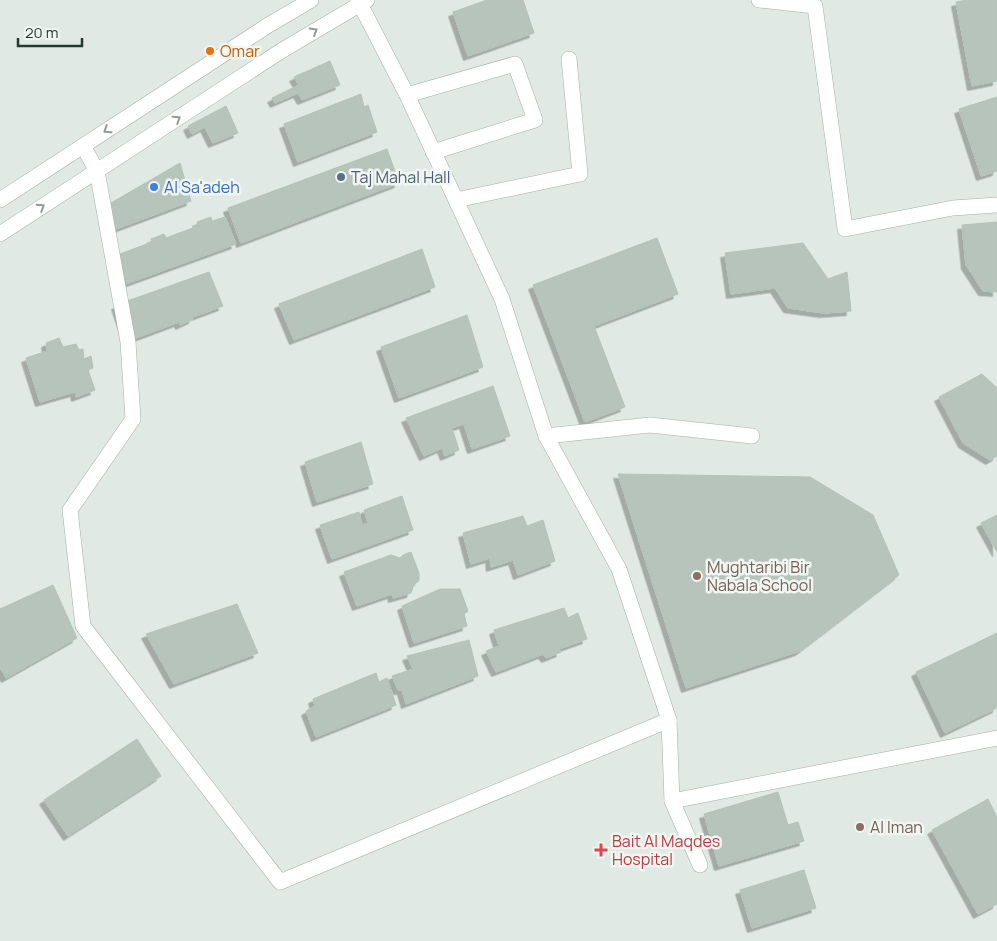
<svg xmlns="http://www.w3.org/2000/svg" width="997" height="941" font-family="Manrope,sans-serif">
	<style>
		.building { fill: #b6c4bc; stroke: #b4c2b9; filter: url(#shadow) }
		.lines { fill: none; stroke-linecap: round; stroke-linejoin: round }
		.minor-casing { stroke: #a4b0a9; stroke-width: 16 }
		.minor { stroke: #fff; stroke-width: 15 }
		.oneway { stroke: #919c96 }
		.food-dot { fill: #e8710a; stroke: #f0f6f2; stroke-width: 2 }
		.service-dot { fill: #5c6f8a; stroke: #f0f6f2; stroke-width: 2 }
		.shop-dot { fill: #3f7fe0; stroke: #f0f6f2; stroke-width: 2 }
		.education-dot { fill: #8d6e63; stroke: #f0f6f2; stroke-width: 2 }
		.health-dot { fill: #e0444e; stroke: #f0f6f2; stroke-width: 2 }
		.labels { text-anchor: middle; stroke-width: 5; stroke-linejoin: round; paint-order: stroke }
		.food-label { font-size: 16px; fill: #c56008; stroke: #f0f6f2; text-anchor: start }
		.service-label { font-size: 16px; fill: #4e5e75; stroke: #f0f6f2; text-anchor: start }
		.shop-label { font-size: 16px; fill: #366cbe; stroke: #f0f6f2; text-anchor: start }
		.education-label { font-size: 16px; fill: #785e54; stroke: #f0f6f2; text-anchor: start }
		.health-label { font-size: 16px; fill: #be3a42; stroke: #f0f6f2; text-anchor: start }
	</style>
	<defs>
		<filter id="shadow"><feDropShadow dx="-4.5" dy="4.5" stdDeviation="0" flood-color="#0004"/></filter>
	</defs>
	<rect width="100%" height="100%" fill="#e0e9e3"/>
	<g class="building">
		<polygon points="487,0 523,0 534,33 468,56 453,12"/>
		<polygon points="967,0 997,0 997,81 972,86 956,2"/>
		<polygon points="330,61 340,85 302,100 298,93 275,103 272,98 299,85 294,77"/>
		<polygon points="361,94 364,107 368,105 377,132 298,162 284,124"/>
		<polygon points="997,97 997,171 981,176 959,109"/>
		<polygon points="226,106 238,133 213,143 205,127 192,134 188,126"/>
		<polygon points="387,149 399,183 241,243 228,208"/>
		<polygon points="180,163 191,201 108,232 108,215 111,203"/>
		<polygon points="211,217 212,221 225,217 236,244 120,286 112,257 152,242 151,239 164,234 166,238 198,226 197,222"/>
		<polygon points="997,222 997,292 983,291 966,265 962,225"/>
		<polygon points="657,238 678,294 594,326 625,407 585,422 533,285"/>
		<polygon points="803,243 828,279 847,272 851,311 824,313 788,308 775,288 731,294 725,253"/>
		<polygon points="422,249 435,287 294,340 279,304"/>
		<polygon points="209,272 223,306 193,317 193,319 180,325 179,322 128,341 116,305"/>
		<polygon points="467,315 483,367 399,398 381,347"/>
		<polygon points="59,338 63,347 76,344 79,350 83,349 84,359 91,356 93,368 88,370 95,390 76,397 75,392 40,402 26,358 47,351 46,343"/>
		<polygon points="982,374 997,388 997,456 990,460 963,443 939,397"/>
		<polygon points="493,386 510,436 472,449 464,424 452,428 459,450 445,456 442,448 424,456 406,418"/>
		<polygon points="361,442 373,484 317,502 305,462"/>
		<polygon points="618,474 810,477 873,515 899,575 800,651 686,688"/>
		<polygon points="402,496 413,530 332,559 320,525 359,512 362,525 368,523 364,510"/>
		<polygon points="997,515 997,552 981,523"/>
		<polygon points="523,516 527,526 543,520 555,561 518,575 513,560 491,567 490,558 471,564 463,533"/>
		<polygon points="411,552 419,573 419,581 414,584 411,593 393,598 392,594 357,606 344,572 391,555 400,558 403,555"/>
		<polygon points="53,585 77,638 6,678 0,667 0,609"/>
		<polygon points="440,589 460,589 468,611 464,614 467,626 414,643 402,606"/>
		<polygon points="237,604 258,653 174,684 146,634"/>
		<polygon points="564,608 568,618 578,613 587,639 559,649 561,652 546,658 543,654 496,672 486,651 499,646 494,630"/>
		<polygon points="997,633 997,708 945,733 916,672"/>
		<polygon points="469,640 478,676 406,704 402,690 398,690 392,676 413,669 407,656"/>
		<polygon points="376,673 379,682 387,678 396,705 316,737 306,711 315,706 313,699"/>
		<polygon points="137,739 161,776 68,836 44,800"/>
		<polygon points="778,792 788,825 798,822 804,841 719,866 704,814"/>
		<polygon points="988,799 997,817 997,904 978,914 932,830"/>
		<polygon points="804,870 816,908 752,928 740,890"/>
	</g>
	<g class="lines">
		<defs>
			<g id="minor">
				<polyline points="358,0 407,95 502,299 546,436 619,569 669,720"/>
				<polyline points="759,0 815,6 845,229 953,208 997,205"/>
				<polyline points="407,95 515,64 535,120 433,152"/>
				<polyline points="83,146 97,171 128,342 133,419 70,510 83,626 280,882 669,720 672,801 700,865"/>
				<polyline points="0,200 267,26 311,0"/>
				<polyline points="456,200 580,174 569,59"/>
				<polyline points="0,234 281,51 367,0"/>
				<polyline points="546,436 650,425 752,436"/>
				<polyline points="672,801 997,738"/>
			</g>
		</defs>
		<use href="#minor" class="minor-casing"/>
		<use href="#minor" class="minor"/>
	</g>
	<defs><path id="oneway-chevron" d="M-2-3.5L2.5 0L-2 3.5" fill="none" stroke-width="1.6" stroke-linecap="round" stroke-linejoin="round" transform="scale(1.25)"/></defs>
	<g class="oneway">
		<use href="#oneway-chevron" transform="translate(314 31) rotate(-31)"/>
		<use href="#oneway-chevron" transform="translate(177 119) rotate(-33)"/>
		<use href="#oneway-chevron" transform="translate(107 130) rotate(147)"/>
		<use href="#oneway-chevron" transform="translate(41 207) rotate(-33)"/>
	</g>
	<circle class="food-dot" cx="210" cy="51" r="5"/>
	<circle class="service-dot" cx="341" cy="177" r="5"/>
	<circle class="shop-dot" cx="154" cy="187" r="5"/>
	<g class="education-dot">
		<circle cx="697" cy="576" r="5"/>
		<circle cx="860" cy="827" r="5"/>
	</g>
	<path class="health-dot" d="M598.5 842.5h5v5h5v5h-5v5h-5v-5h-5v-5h5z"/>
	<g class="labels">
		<g class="food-label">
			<text x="220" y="57">Omar</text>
		</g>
		<g class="service-label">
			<text x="351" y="183">Taj Mahal Hall</text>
		</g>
		<g class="shop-label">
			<text x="164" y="193">Al Sa'adeh</text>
		</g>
		<g class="education-label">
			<text x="707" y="573">Mughtaribi Bir<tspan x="707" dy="18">Nabala School</tspan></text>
			<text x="870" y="833">Al Iman</text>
		</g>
		<g class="health-label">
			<text x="612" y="847">Bait Al Maqdes<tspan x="612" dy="18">Hospital</tspan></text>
		</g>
	</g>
	<path d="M18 38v8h64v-8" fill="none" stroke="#23382e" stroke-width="2.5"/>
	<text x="25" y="38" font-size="15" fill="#23382e" stroke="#f0f6f2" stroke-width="4" paint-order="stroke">20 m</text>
</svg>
